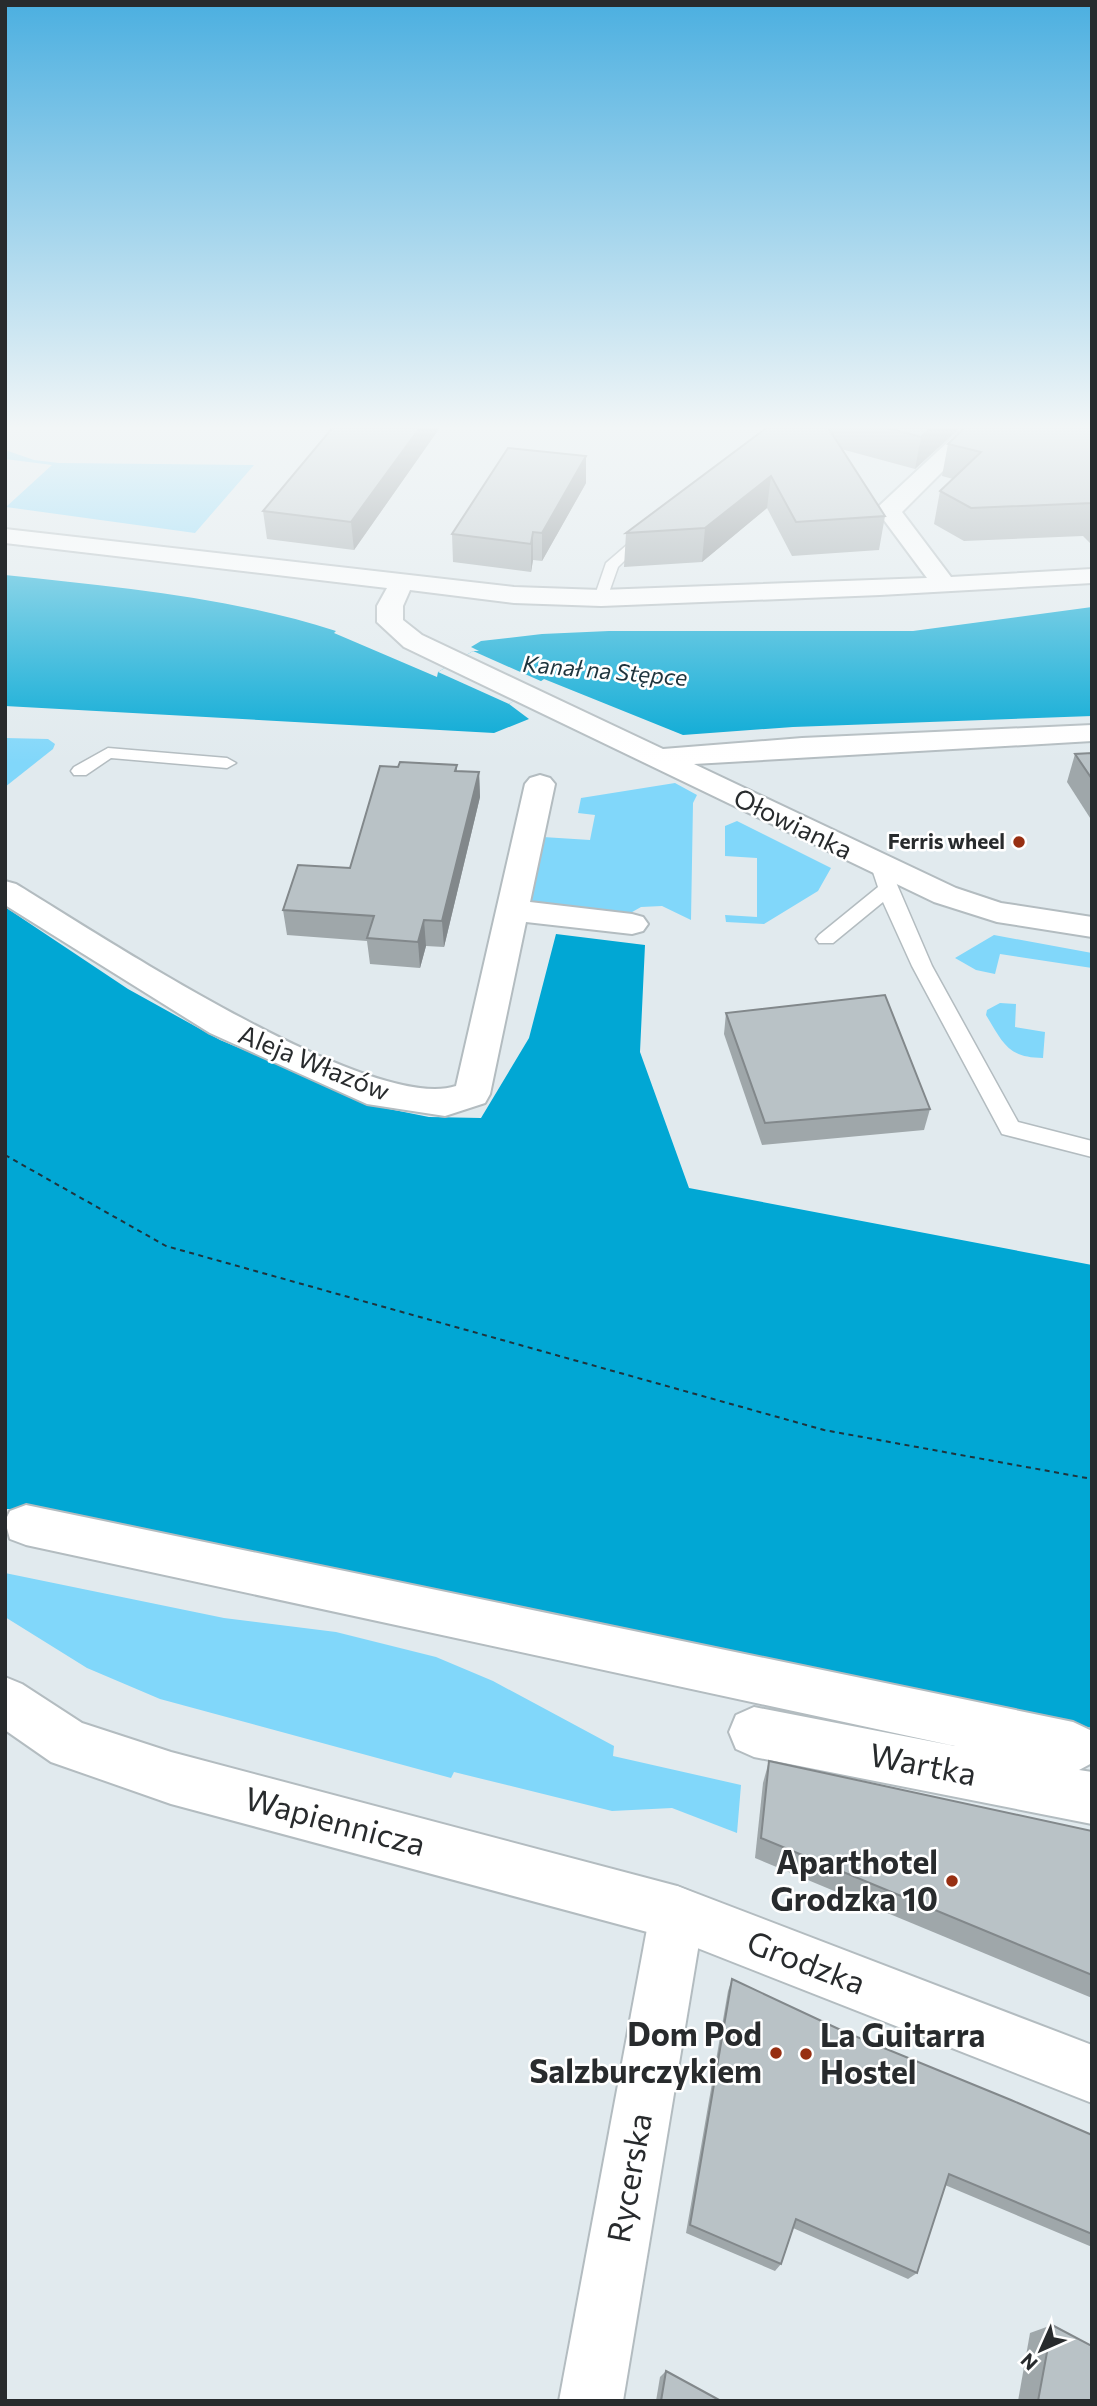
<svg xmlns="http://www.w3.org/2000/svg" width="1097" height="2406" font-family="Commissioner,sans-serif">
	<style>
		.green { fill: #81d7fa }
		.water { fill: #01a7d4 }
		.pier { fill: #e1eaee }
		.lines { fill: none; stroke-linecap: round; stroke-linejoin: round }
		.ferry { stroke: #1e343d; stroke-width: 2; stroke-dasharray: 5 4.5; stroke-linecap: butt }
		.lane-casing { stroke: #b3bcc0; stroke-width: 3 }
		.street-casing { stroke: #b3bcc0; stroke-width: 4 }
		.secondary-casing { stroke: #b3bcc0; stroke-width: 4 }
		.lane { fill: #fff; fill-rule: evenodd }
		.street { fill: #fff; fill-rule: evenodd }
		.secondary { fill: #fff; fill-rule: evenodd }
		.wall { fill: #9fa7aa }
		.shaded-wall { fill: #82888b }
		.building { fill: #b9c2c6; stroke: #82888b; stroke-width: 2 }
		.poi-dot { fill: #972f12; stroke: #fff; stroke-width: 2.5 }
		.labels { text-anchor: middle; stroke-width: 5; stroke-linejoin: round; paint-order: stroke }
		.far-poi-label { font-size: 21px; font-weight: bold; fill: #282b2d; stroke: #fff; text-anchor: end }
		.far-water-label { font-size: 23px; font-style: italic; fill: #1e343d; stroke: #fff }
		.street-label { font-size: 26px; fill: #282b2d; stroke: #fff }
		.near-street-label { font-size: 32px; fill: #282b2d; stroke: #fff }
		.near-poi-label { font-size: 32px; font-weight: bold; fill: #282b2d; stroke: #fff; text-anchor: end }
	</style>
	<rect width="100%" height="100%" fill="#e1eaee"/>
	<g class="green">
		<polygon points="5,450 34,460 59,463 254,465 195,533 6,507 52,465 5,459"/>
		<polygon points="5,738 48,739 55,744 53,749 5,787"/>
		<polygon points="675,783 697,795 693,803 691,920 662,906 641,907 625,916 533,904 528,900 543,837 590,840 595,815 578,813 581,798"/>
		<polygon points="737,821 831,868 818,891 764,924 726,922 725,915 757,917 757,858 725,856 725,826"/>
		<polygon points="994,935 1092,953 1092,968 1000,954 995,974 976,970 955,958"/>
		<path d="M1000 1003 1016 1004 1015 1027 1045 1032 1043 1058C1008 1058 1003 1043 986 1015L987 1010Z"/>
		<polygon points="5,1573 224,1618 336,1632 436,1657 493,1681 614,1746 613,1756 741,1785 737,1833 672,1808 612,1811 454,1772 451,1778 160,1699 87,1668 5,1617"/>
	</g>
	<g class="water">
		<path d="M5 575C116 587 230 597 336 631L334 633 437 677 438 672 473 651H479L471 647 481 641 542 634 609 631H913L1092 607V716L793 727 683 735 544 679 509 704 529 719 494 733 5 706Z"/>
		<polygon points="5,907 128,989 220,1040 384,1108 429,1117 481,1118 529,1038 556,934 645,945 640,1052 689,1188 1092,1265 1092,1728 22,1509 5,1509"/>
	</g>
	<polygon class="pier" points="473,651 543,682 509,704 438,672"/>
	<g class="lines">
		<polyline class="ferry" points="5,1155 166,1246 824,1430 1092,1479"/>
		<defs>
			<g id="lane">
				<polygon points="649,526 656,530 618,567 606,601 596,601 594,598 606,563"/>
				<polygon points="108,748 227,758 236,763 227,768 111,758 86,775 74,775 71,771 74,767"/>
				<polygon points="880,860 889,866 932,966 1018,1122 1092,1141 1092,1157 1002,1134 912,966 883,902 833,943 819,943 816,939 819,935 878,887 871,866"/>
			</g>
			<g id="street">
				<polygon points="965,426 988,426 902,512 951,577 1092,569 1092,583 880,595 601,606 514,603 410,590 403,606 403,620 422,635 663,749 802,738 1092,725 1092,741 694,764 956,888 1001,903 1092,917 1092,937 997,922 934,902 404,647 377,622 377,606 387,588 5,543 5,529 514,587 601,590 927,578 878,512 879,506"/>
				<path d="M540 775 550 778 555 784 530 902 632 914 643 917 648 924 643 931 632 934 526 922 490 1094 485 1103 445 1116 367 1104 210 1033 5 905V881L16 884C97 933 370 1114 456 1086L525 784 530 778Z"/>
				<polygon points="26,1505 1073,1722 1092,1731 1092,1763 1079,1770 1092,1772 1092,1824 754,1757 736,1749 729,1732 736,1715 754,1707 955,1746 26,1545 10,1539 5,1521 10,1511"/>
				<polygon points="677,1886 696,1894 704,1913 623,2401 559,2401 650,1913 658,1894"/>
			</g>
			<polygon id="secondary" points="5,1677 22,1684 82,1723 171,1752 677,1886 1092,2045 1092,2103 677,1940 171,1804 51,1762 5,1730"/>
		</defs>
		<use href="#lane" class="lane-casing"/>
		<use href="#street" class="street-casing"/>
		<use href="#secondary" class="secondary-casing"/>
		<use href="#lane" class="lane"/>
		<use href="#street" class="street"/>
		<use href="#secondary" class="secondary"/>
	</g>
	<g class="wall">
		<polygon points="334,426 441,426 354,550 267,539 263,511"/>
		<polygon points="769,426 962,426 915,469 841,449 885,516 879,550 792,556 767,508 702,562 624,567 626,533"/>
		<polygon points="1092,426 1092,545 1083,536 964,541 934,524 940,491 953,479 942,476 948,444"/>
		<polygon points="586,483 542,561 533,560 531,572 453,562 452,534"/>
		<polygon points="1092,753 1092,821 1067,782 1075,754"/>
		<polygon points="457,765 457,771 479,772 480,797 444,947 426,946 420,968 370,964 367,941 287,935 283,910 350,868 398,767"/>
		<polygon points="726,1013 930,1109 924,1130 762,1145 724,1034"/>
		<polygon points="769,1761 1092,1831 1092,1998 755,1858 763,1783"/>
		<polygon points="732,1979 845,2032 1092,2135 1092,2247 945,2185 917,2273 908,2279 793,2228 781,2264 775,2271 686,2233 728,1991"/>
		<polygon points="1052,2325 1092,2401 1018,2401 1030,2333"/>
		<polygon points="666,2371 721,2401 656,2401 660,2377"/>
	</g>
	<g class="shaded-wall">
		<polygon points="421,426 441,426 354,550 351,522"/>
		<polygon points="933,426 962,426 915,469 921,437"/>
		<polygon points="586,456 586,483 542,561 542,533"/>
		<polygon points="771,476 767,508 702,562 705,528"/>
		<polygon points="533,532 533,560 531,572 531,544"/>
		<polygon points="479,772 480,797 444,947 442,921"/>
		<polygon points="424,920 426,946 420,968 418,942"/>
	</g>
	<g class="building">
		<polygon points="334,426 421,426 351,522 263,511"/>
		<polygon points="769,426 827,426 885,516 796,522 771,476 705,528 626,533"/>
		<polygon points="880,426 933,426 921,437"/>
		<polygon points="966,426 1092,426 1092,503 971,508 940,491 981,452 948,444"/>
		<polygon points="508,448 586,456 542,533 533,532 531,544 452,534"/>
		<polygon points="1092,753 1092,779 1075,754"/>
		<polygon points="400,762 457,765 455,771 479,772 442,921 424,920 418,942 367,938 374,916 283,910 298,865 350,868 380,766 398,767"/>
		<polygon points="885,995 930,1109 765,1123 726,1013"/>
		<polygon points="769,1761 1092,1831 1092,1975 761,1838"/>
		<polygon points="732,1979 845,2032 1011,2100 1092,2135 1092,2234 949,2174 917,2273 796,2219 781,2264 690,2225"/>
		<polygon points="1052,2325 1092,2346 1092,2401 1038,2401"/>
		<polygon points="666,2371 721,2401 661,2401"/>
	</g>
	<linearGradient id="sky" x2="0" y2="1"><stop stop-color="#4bafe0"/><stop offset="0.56" stop-color="#f2f6f7"/><stop offset="1" stop-color="#f2f6f7" stop-opacity="0"/></linearGradient>
	<rect width="1097" height="763" fill="url(#sky)"/>
	<g class="poi-dot">
		<circle cx="1019" cy="842" r="7"/>
		<circle cx="952" cy="1881" r="7"/>
		<circle cx="776" cy="2053" r="7"/>
		<circle cx="806" cy="2054" r="7"/>
	</g>
	<g class="labels">
		<g class="far-poi-label">
			<text x="1005" y="849">Ferris wheel</text>
		</g>
		<g class="far-water-label">
			<text transform="translate(605 671) rotate(5)" y="8">Kanał na Stępce</text>
		</g>
		<g class="street-label">
			<text transform="translate(793 824) rotate(26)" y="9">Ołowianka</text>
			<text transform="translate(314 1063) rotate(22)" y="9">Aleja Włazów</text>
		</g>
		<g class="near-street-label">
			<text transform="translate(923 1765) rotate(11)" y="11">Wartka</text>
			<text transform="translate(335 1822) rotate(15)" y="11">Wapiennicza</text>
			<text transform="translate(806 1963) rotate(21)" y="11">Grodzka</text>
			<text transform="translate(630 2178) rotate(-80)" y="11">Rycerska</text>
		</g>
		<g class="near-poi-label">
			<text x="938" y="1874">Aparthotel<tspan x="938" dy="37">Grodzka 10</tspan></text>
			<text x="762" y="2046">Dom Pod<tspan x="762" dy="37">Salzburczykiem</tspan></text>
			<text x="820" y="2047" text-anchor="start">La Guitarra<tspan x="820" dy="37">Hostel</tspan></text>
		</g>
	</g>
	<rect width="1097" height="2406" fill="none" stroke="#282b2d" stroke-width="14"/>
	<g transform="translate(1041 2350) rotate(225)" stroke="#ffffff" stroke-width="5" paint-order="stroke">
	<path d="M0-5L12 26L0 18L-12 26Z" fill="#282b2d"/>
	<text y="-10" font-size="19" font-weight="bold" text-anchor="middle" fill="#282b2d">N</text>
	</g>
</svg>
